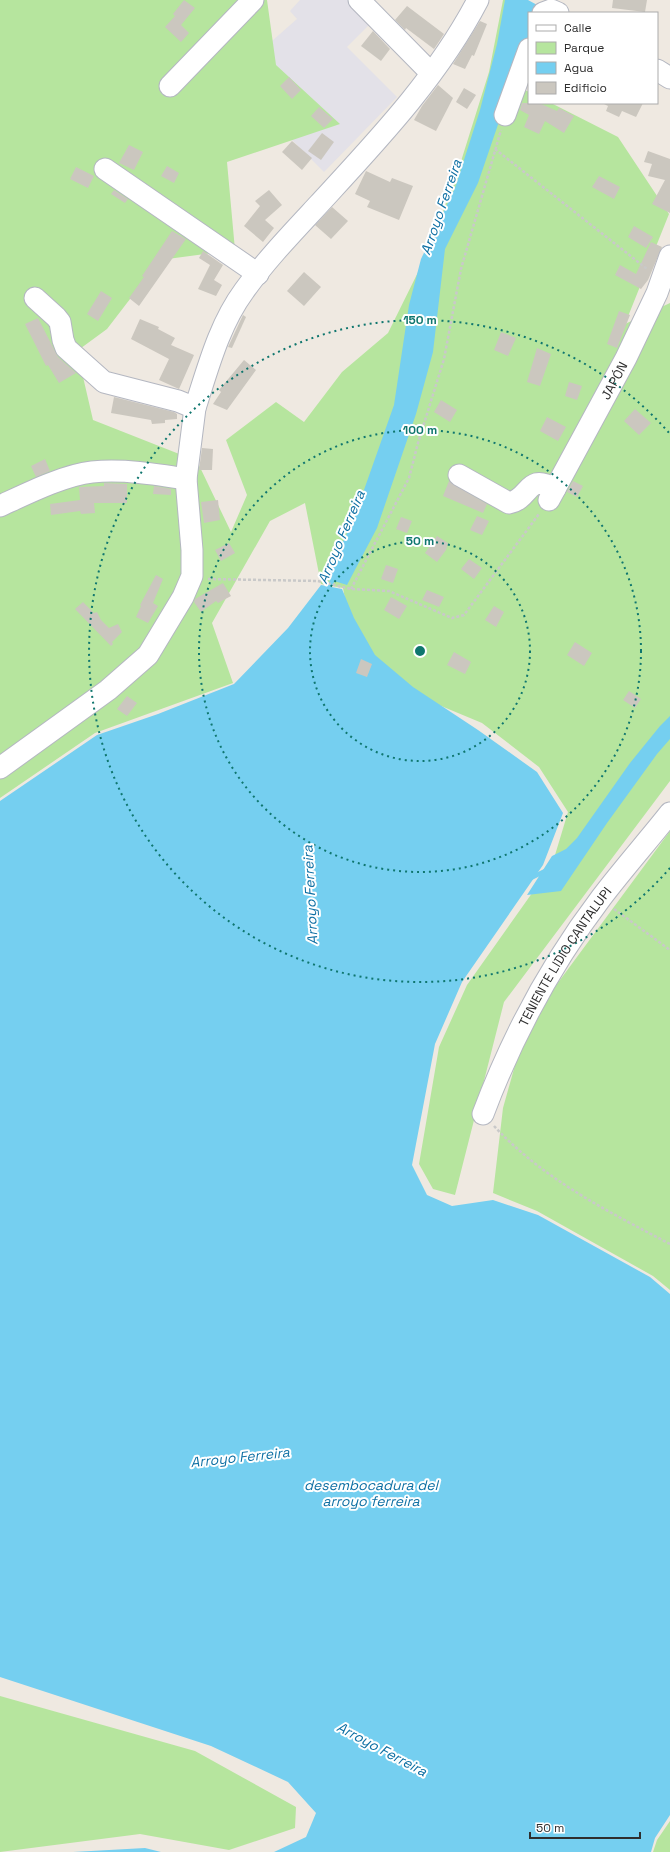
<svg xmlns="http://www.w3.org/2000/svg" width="670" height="1852" font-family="'Space Grotesk',sans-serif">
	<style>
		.industrial { fill: #e3e1e8 }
		.green { fill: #b6e59e }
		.water { fill: #75cff0 }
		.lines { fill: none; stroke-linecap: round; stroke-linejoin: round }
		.stream { stroke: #75cff0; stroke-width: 4.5 }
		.building { fill: #cbc7bf }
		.minor-casing { stroke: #b4b7c1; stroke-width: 23 }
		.path { stroke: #c9c9c9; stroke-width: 2.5; stroke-dasharray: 3 2; stroke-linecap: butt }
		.minor { stroke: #fff; stroke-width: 21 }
		.ring { fill: none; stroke: #0f766e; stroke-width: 2; stroke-dasharray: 2 4 }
		.labels { text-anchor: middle; stroke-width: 4; stroke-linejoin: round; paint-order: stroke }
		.street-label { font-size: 13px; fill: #2e2e2e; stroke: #fff }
		.water-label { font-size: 14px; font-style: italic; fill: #0d6fa3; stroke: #fff }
		.centre { fill: #0f766e; stroke: #fff; stroke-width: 2 }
		.ring-label { font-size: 12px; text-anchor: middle; font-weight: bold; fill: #0f766e; stroke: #fff; stroke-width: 4; stroke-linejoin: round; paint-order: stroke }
	</style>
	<rect width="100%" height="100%" fill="#efe9e1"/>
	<polygon class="industrial" points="300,0 352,0 373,21 347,47 397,97 324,172 258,106 272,41 297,19 290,11"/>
	<g class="green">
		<polygon points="0,0 267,0 276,65 340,124 227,162 235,250 160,260 107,329 77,351 93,420 197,461 231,532 247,495 226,440 276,402 304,422 342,372 388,333 427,254 457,174 489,72 503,0 526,0 525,90 529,92 529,103 551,103 618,137 669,214 625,324 670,303 670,781 504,1002 455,1195 433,1189 419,1164 439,1047 467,985 552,865 568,812 539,767 482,723 410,693 371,665 349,621 343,588 321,584 305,503 270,521 212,623 233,683 95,733 0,798"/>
		<polygon points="670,831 670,1290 653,1276 537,1211 493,1193 503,1108 526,1026"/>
		<polygon points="0,1696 195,1751 296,1807 295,1828 229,1850 140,1834 0,1852"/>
		<polygon points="670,1821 670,1852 653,1852 657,1840"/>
	</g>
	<g class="water">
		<polygon points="505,0 528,0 539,6 537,13 529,13 529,34 478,183 445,249 433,352 416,414 377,528 347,585 325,578 353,521 394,405 409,305 421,259 455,188 480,110 497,44"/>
		<polygon points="321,585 342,589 354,618 375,655 413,687 478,730 537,772 563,813 543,865 462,982 435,1044 412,1165 427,1195 452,1206 493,1200 538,1215 650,1277 670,1294 670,1815 655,1838 651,1852 274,1852 306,1837 316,1813 288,1782 211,1746 0,1677 0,801 97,735 158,714 234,684 288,628"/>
		<polygon points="670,716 670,739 657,754 607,823 561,891 527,895 552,856 566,849 577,838 630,763 660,726"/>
		<polygon points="145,1848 161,1852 73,1852"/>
	</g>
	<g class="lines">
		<g class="stream">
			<polyline points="329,591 329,587 335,576"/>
			<polyline points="531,878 545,871"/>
		</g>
	</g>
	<g class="building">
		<polygon points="184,0 195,8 181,25 189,33 181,42 165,27 175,16 173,14"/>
		<polygon points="613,0 647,0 645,12 612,8"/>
		<polygon points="407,6 444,34 434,49 406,28 405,30 395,20"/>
		<polygon points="480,21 487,24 474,56 472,55 465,69 453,64"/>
		<polygon points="373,31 390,49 381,61 361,46"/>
		<polygon points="289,77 301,90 292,99 280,86"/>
		<polygon points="438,85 453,98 436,131 414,120 422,106"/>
		<polygon points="464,88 476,95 467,109 456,102"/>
		<polygon points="522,103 539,103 557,111 559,108 574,116 564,133 545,121 539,134 524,127 529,115 520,110"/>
		<polygon points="602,103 643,103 636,117 622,111 619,117 606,111 608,106"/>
		<polygon points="319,107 333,119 324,128 311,116"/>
		<polygon points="322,133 334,142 321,160 308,151"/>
		<polygon points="292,141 312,158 302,170 282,152"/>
		<polygon points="129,145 143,152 134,170 119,163"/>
		<polygon points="648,151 670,159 670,213 652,204 665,180 648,176 652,164 644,162"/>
		<polygon points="167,166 179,173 174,183 161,176"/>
		<polygon points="76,167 94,176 88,188 70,179"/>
		<polygon points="366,171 390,182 392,178 413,186 399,220 367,207 370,201 355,194"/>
		<polygon points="599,176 620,187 614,199 592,187"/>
		<polygon points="114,190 128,199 125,203 111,194"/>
		<polygon points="269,190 282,205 265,220 274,228 263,242 244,226 260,206 255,201"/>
		<polygon points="332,207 348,221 331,239 315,225"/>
		<polygon points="634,226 653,237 646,248 628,237"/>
		<polygon points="172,231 186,239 139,306 129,298 144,277 142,276"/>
		<polygon points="651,242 662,247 648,280 641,289 615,275 620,265 636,274"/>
		<polygon points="203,251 223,265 214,280 222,285 216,296 198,289 210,265 199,258"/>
		<polygon points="304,272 321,287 304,306 287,291"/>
		<polygon points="101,291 112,298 98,321 87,314"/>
		<polygon points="619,311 630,315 617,348 607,344"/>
		<polygon points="243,315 246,317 232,348 228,347"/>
		<polygon points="38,318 58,357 76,373 59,383 48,365 46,366 25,324"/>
		<polygon points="140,319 159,327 158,329 175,338 171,345 194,355 179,389 159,380 169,359 131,339"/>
		<polygon points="501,332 516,338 508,356 494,350"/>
		<polygon points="537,348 551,354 540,386 527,382"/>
		<polygon points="244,360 256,370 227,410 213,404 221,392 219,390"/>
		<polygon points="569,382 582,386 577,400 565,396"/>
		<polygon points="114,397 174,412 177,414 177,419 165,420 165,423 152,424 151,420 111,413"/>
		<polygon points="441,400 457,410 450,422 434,412"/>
		<polygon points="635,409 651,423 639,435 624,421"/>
		<polygon points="547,417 566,427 558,441 540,431"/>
		<polygon points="202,448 213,449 212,470 199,470"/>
		<polygon points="45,459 50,471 36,477 31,466"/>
		<polygon points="449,481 487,504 483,513 443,496"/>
		<polygon points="573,481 583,486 577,497 567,492"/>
		<polygon points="104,483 127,484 127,503 94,503 95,513 81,514 80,511 51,515 50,504 80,500 79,487 104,486"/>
		<polygon points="154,486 171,489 171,495 153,494"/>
		<polygon points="218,500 220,520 204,523 201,502"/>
		<polygon points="477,516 489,521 482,535 470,530"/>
		<polygon points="401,517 412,521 407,533 396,529"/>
		<polygon points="437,536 448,543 446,550 437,562 425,553"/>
		<polygon points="229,543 235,553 221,561 215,550"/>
		<polygon points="469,559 482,568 474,579 461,569"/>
		<polygon points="386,565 398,569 393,583 381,579"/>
		<polygon points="156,575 163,579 153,603 158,606 148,623 136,617 141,606 140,605"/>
		<polygon points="223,583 231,596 218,603 216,601 201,612 194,602 195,599"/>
		<polygon points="427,590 444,597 439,607 422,600"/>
		<polygon points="391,597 407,606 399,619 384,610"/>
		<polygon points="83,602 94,613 97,612 101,620 109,628 118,624 122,632 112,642 113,644 111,646 75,609"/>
		<polygon points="494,606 504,612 496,627 485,620"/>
		<polygon points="575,642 592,653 584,666 567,655"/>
		<polygon points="454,652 471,662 465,674 447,665"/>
		<polygon points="361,659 372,664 367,677 356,673"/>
		<polygon points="629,691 641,699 635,708 623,700"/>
		<polygon points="127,696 137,703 127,716 117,709"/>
	</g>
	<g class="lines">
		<defs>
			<g id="minor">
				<polyline points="359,0 431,73"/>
				<polyline points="543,13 551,10 558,13"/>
				<polyline points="657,70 670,78"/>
				<polyline points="170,86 253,0"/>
				<polyline points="505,115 529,49"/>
				<polyline points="105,169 258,274"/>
				<path d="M35 298 56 317 60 322 63 340 66 348 104 382 178 401 195 408C208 368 219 325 244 291 266 260 293 232 319 204 377 141 438 77 478 0"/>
				<path d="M459 475 509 503C531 499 526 472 555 489"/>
				<path id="s1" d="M549 500 626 358 657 293 670 256"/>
				<path d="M0 506C26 494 64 475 92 472 123 469 155 474 186 479"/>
				<polyline points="0,768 108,690 148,655 183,597 192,576 192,550 186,479 195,408"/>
				<path id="s2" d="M483 1114C512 1037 551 964 601 898 623 869 647 842 670 813"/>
			</g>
		</defs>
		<use href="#minor" class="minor-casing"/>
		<g class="path">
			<polyline points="495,149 647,269"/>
			<polyline points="208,579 318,581 351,589 389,591 452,618 464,615 539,514"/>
			<polyline points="351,589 409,478 418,443 444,359 461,269 501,130"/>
			<polyline points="614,909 670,950"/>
			<path d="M494 1126C543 1179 607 1211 670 1244"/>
		</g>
		<use href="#minor" class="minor"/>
	</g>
	<g class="ring">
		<circle cx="420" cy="651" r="110"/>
		<circle cx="420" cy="651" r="221"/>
		<path d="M670 868A331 331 0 1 1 670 434"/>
	</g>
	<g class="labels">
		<g class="street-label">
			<text dy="5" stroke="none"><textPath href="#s1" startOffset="136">JAPÓN</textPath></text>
			<text dy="5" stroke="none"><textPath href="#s2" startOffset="178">TENIENTE LIDIO CANTALUPI</textPath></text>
		</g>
		<g class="water-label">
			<text transform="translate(441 207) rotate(-71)" y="5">Arroyo Ferreira</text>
			<text transform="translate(341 537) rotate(-67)" y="5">Arroyo Ferreira</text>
			<text transform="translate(310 895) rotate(-93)" y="5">Arroyo Ferreira</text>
			<text transform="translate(240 1457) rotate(-6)" y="5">Arroyo Ferreira</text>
			<text x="371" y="1490">desembocadura del<tspan x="371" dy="16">arroyo ferreira</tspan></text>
			<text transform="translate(382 1749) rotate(28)" y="5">Arroyo Ferreira</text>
		</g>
	</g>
	<circle cx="420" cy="651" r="6" class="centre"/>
	<g class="ring-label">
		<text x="420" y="324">150 m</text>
		<text x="420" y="434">100 m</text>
		<text x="420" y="545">50 m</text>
	</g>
	<rect x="528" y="12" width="130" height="92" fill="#ffffff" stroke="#ababab"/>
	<rect x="536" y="25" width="20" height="6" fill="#ffffff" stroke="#ababab"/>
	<text x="564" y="32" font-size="12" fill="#2e2e2e">Calle</text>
	<rect x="536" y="42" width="20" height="12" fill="#b6e59e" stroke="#ababab"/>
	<text x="564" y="52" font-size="12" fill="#2e2e2e">Parque</text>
	<rect x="536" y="62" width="20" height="12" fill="#75cff0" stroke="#ababab"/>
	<text x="564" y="72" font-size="12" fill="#2e2e2e">Agua</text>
	<rect x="536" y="82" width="20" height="12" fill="#cbc7bf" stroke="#ababab"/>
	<text x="564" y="92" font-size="12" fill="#2e2e2e">Edificio</text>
	<path d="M530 1832v6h110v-6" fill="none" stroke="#2e2e2e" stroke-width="2"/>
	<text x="536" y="1832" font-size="12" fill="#2e2e2e" stroke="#ffffff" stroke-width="3" paint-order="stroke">50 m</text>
</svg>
